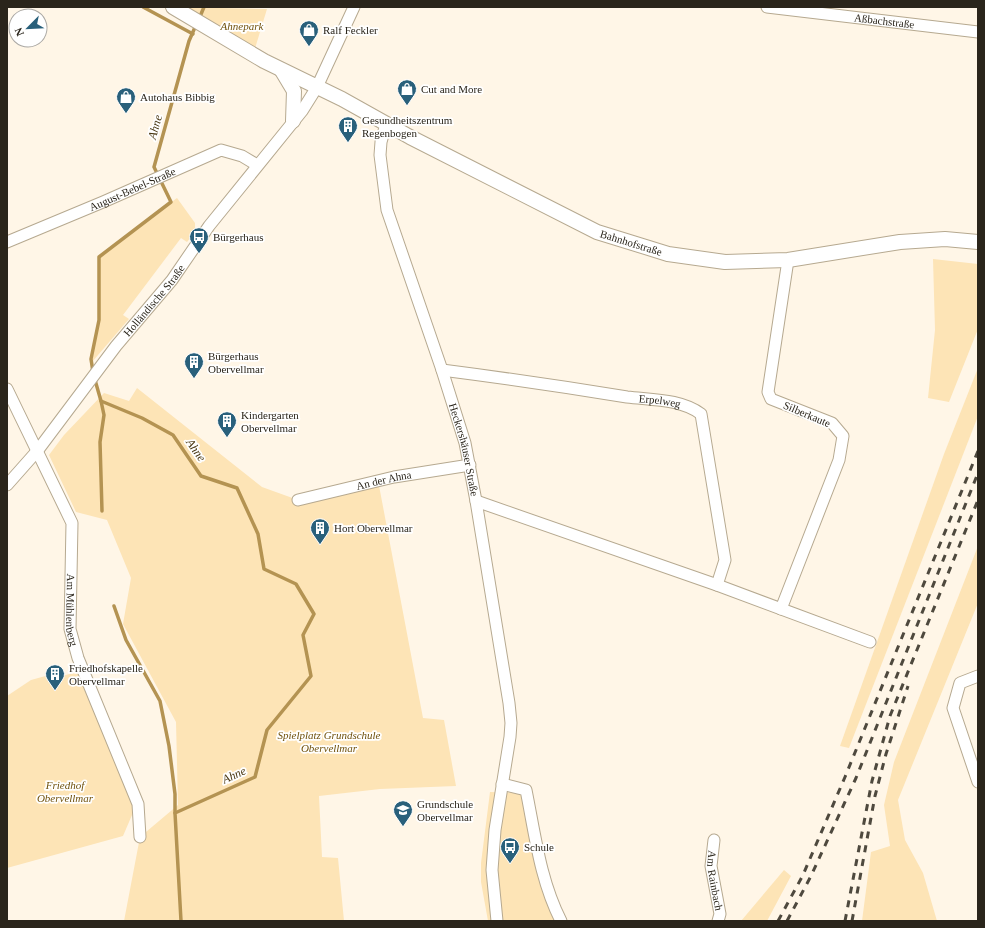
<svg xmlns="http://www.w3.org/2000/svg" width="985" height="928" font-family="Georgia,serif">
	<style>
		.green { fill: #fde4b6 }
		.lines { fill: none; stroke-linecap: round; stroke-linejoin: round }
		.stream { stroke: #b49352; stroke-width: 3.5 }
		.minor-casing { stroke: #b6a990; stroke-width: 13 }
		.major-casing { stroke: #b6a990; stroke-width: 16 }
		.minor { stroke: #fff; stroke-width: 11 }
		.major { stroke: #fff; stroke-width: 14 }
		.rail { stroke: #4e493e; stroke-width: 3; stroke-dasharray: 7 7; stroke-linecap: butt }
		.labels { text-anchor: middle; stroke-width: 3.5; stroke-linejoin: round; paint-order: stroke }
		.street-label { font-size: 11px; fill: #2a251b; stroke: #fff }
		.park-label { font-size: 11px; font-style: italic; fill: #70520d; stroke: #fff }
		.poi-label { font-size: 11px; fill: #2a251b; stroke: #fff; text-anchor: start }
		.water-label { font-size: 12px; font-style: italic; fill: #483610; stroke: #fff }
	</style>
	<rect width="100%" height="100%" fill="#fff6e7"/>
	<g class="green">
		<polygon points="173,7 267,9 253,55"/>
		<polygon points="177,198 195,223 195,232 187,242 181,238 123,315 129,319 92,362 99,320 99,257"/>
		<polygon points="933,259 978,264 978,329 949,402 928,398 935,330"/>
		<polygon points="978,368 978,416 849,748 840,746 944,454"/>
		<polygon points="137,388 262,487 298,500 377,475 423,718 444,720 456,786 380,789 319,796 322,857 338,858 344,921 124,921 140,837 178,805 176,722 123,624 131,578 107,520 76,512 49,455 64,435 104,393 129,401"/>
		<polygon points="978,546 978,603 898,800 905,840 923,873 937,921 862,921 871,852 890,846 884,805 894,762"/>
		<polygon points="60,672 62,676 77,672 135,808 123,836 7,868 7,696 31,680"/>
		<polygon points="490,792 523,793 545,898 556,921 488,921 481,882 481,863"/>
		<polygon points="784,870 791,876 767,921 741,921"/>
	</g>
	<g class="lines">
		<g class="stream">
			<polyline points="143,7 193,34"/>
			<polyline points="199,19 204,7"/>
			<polyline points="93,372 91,359 99,320 99,257 171,202 154,167 189,41 196,25"/>
			<polyline points="95,380 101,401 142,418 173,435 201,476 237,488 258,534 264,569 296,584 314,614 303,635 311,676 267,730 255,777 175,813 181,921"/>
			<polyline points="101,401 104,415 100,442 102,511"/>
			<polyline points="114,606 126,640 160,701 169,746 175,794 175,813"/>
		</g>
		<defs>
			<g id="minor">
				<path id="s1" d="M767 7 978 32"/>
				<path id="s2" d="M386 124 381 142 380 155 387 210 442 370 465 443 476 501 509 703 511 723 510 737 495 830 492 870 497 921"/>
				<path id="s3" d="M7 242 103 202 221 150 242 156 257 165"/>
				<path id="s4" d="M442 370C504 378 566 387 627 397 652 400 681 399 701 414L725 560 717 585"/>
				<path id="s5" d="M7 389 72 523 70 629 78 658 138 804 140 837"/>
				<path id="s6" d="M7 485 38 450 116 346 172 280 209 226 302 111 317 87 354 7"/>
				<path id="s7" d="M298 500 394 477 470 465"/>
				<polyline points="476,501 717,585 870,642"/>
				<polyline points="781,609 839,460 843,436 832,423 771,399 768,392 788,260"/>
				<polyline points="978,676 960,683 953,708 978,782"/>
				<path d="M502 784 526 790C535 834 540 880 561 921"/>
				<path id="s8" d="M714 840 711 866 720 914 718 921"/>
			</g>
			<g id="major">
				<path id="s9" d="M173 7 264 61 342 99 410 137 597 232 668 254 725 262 788 260 900 242 945 239 978 242"/>
				<polyline points="282,71 294,91 293,121"/>
			</g>
		</defs>
		<use href="#minor" class="minor-casing"/>
		<use href="#major" class="major-casing"/>
		<use href="#minor" class="minor"/>
		<use href="#major" class="major"/>
		<g class="rail">
			<polyline points="778,921 803,875 845,777 978,451"/>
			<polyline points="787,921 811,876 856,778 978,473"/>
			<polyline points="845,921 872,781 890,716 978,500"/>
			<polyline points="852,921 875,796 886,754 908,686"/>
		</g>
	</g>
	<defs>
		<symbol id="shop-pin" viewBox="-11 -11 22 30"><path d="M0 17L-7.5 6A9.5 9.5 0 1 1 7.5 6Z" fill="#29607b" stroke="#fff"/><path d="M-5-2.5h2.3a2.7 3.5 0 0 1 5.4 0H5L5.5 6h-11ZM-1.5-2.5h3a1.5 2.3 0 0 0-3 0Z" fill="#fff"/></symbol>
		<symbol id="building-pin" viewBox="-11 -11 22 30"><path d="M0 17L-7.5 6A9.5 9.5 0 1 1 7.5 6Z" fill="#29607b" stroke="#fff"/><path d="M-4-6H4V6H1V3H-1V6H-4ZM-2.5-4.3h1.7v1.8h-1.7ZM.8-4.3h1.7v1.8H.8ZM-2.5-1h1.7V.8h-1.7ZM.8-1h1.7V.8H.8Z" fill="#fff"/></symbol>
		<symbol id="bus-pin" viewBox="-11 -11 22 30"><path d="M0 17L-7.5 6A9.5 9.5 0 1 1 7.5 6Z" fill="#29607b" stroke="#fff"/><path d="M-5-6H5V4H4V6H2V4H-2V6H-4V4H-5ZM-3.5-4V0h7V-4ZM-3.5 1.2v1.5H-2V1.2ZM2 1.2v1.5H3.5V1.2Z" fill="#fff"/></symbol>
		<symbol id="school-pin" viewBox="-11 -11 22 30"><path d="M0 17L-7.5 6A9.5 9.5 0 1 1 7.5 6Z" fill="#29607b" stroke="#fff"/><path d="M0-5L7-2L0 1L-7-2ZM-4 1L0 2.5L4 1V4Q0 6-4 4Z" fill="#fff"/></symbol>
	</defs>
	<g fill-rule="evenodd">
		<use href="#shop-pin" x="298" y="19" width="22" height="30"/>
		<use href="#shop-pin" x="396" y="78" width="22" height="30"/>
		<use href="#shop-pin" x="115" y="86" width="22" height="30"/>
		<use href="#building-pin" x="337" y="115" width="22" height="30"/>
		<use href="#bus-pin" x="188" y="226" width="22" height="30"/>
		<use href="#building-pin" x="183" y="351" width="22" height="30"/>
		<use href="#building-pin" x="216" y="410" width="22" height="30"/>
		<use href="#building-pin" x="309" y="517" width="22" height="30"/>
		<use href="#building-pin" x="44" y="663" width="22" height="30"/>
		<use href="#school-pin" x="392" y="799" width="22" height="30"/>
		<use href="#bus-pin" x="499" y="836" width="22" height="30"/>
	</g>
	<g class="labels">
		<g class="street-label">
			<text dy="4" stroke="none"><textPath href="#s1" startOffset="118">Aßbachstraße</textPath></text>
			<text dy="4" stroke="none"><textPath href="#s3" startOffset="136">August-Bebel-Straße</textPath></text>
			<text dy="4" stroke="none"><textPath href="#s9" startOffset="516">Bahnhofstraße</textPath></text>
			<text dy="4" stroke="none"><textPath href="#s6" startOffset="236">Holländische Straße</textPath></text>
			<text dy="4" stroke="none"><textPath href="#s4" startOffset="220">Erpelweg</textPath></text>
			<text transform="translate(807 414) rotate(23)" y="4">Silberkaute</text>
			<text dy="4" stroke="none"><textPath href="#s2" startOffset="339">Heckershäuser Straße</textPath></text>
			<text dy="4" stroke="none"><textPath href="#s7" startOffset="88">An der Ahna</textPath></text>
			<text dy="4" stroke="none"><textPath href="#s5" startOffset="236">Am Mühlenberg</textPath></text>
			<text dy="4" stroke="none"><textPath href="#s8" startOffset="41">Am Rainbach</textPath></text>
		</g>
		<g class="park-label">
			<text x="242" y="30">Ahnepark</text>
			<text x="329" y="739">Spielplatz Grundschule<tspan x="329" dy="13">Obervellmar</tspan></text>
			<text x="65" y="789">Friedhof<tspan x="65" dy="13">Obervellmar</tspan></text>
		</g>
		<g class="poi-label">
			<text x="323" y="34">Ralf Feckler</text>
			<text x="421" y="93">Cut and More</text>
			<text x="140" y="101">Autohaus Bibbig</text>
			<text x="362" y="124">Gesundheitszentrum<tspan x="362" dy="13">Regenbogen</tspan></text>
			<text x="213" y="241">Bürgerhaus</text>
			<text x="208" y="360">Bürgerhaus<tspan x="208" dy="13">Obervellmar</tspan></text>
			<text x="241" y="419">Kindergarten<tspan x="241" dy="13">Obervellmar</tspan></text>
			<text x="334" y="532">Hort Obervellmar</text>
			<text x="69" y="672">Friedhofskapelle<tspan x="69" dy="13">Obervellmar</tspan></text>
			<text x="417" y="808">Grundschule<tspan x="417" dy="13">Obervellmar</tspan></text>
			<text x="524" y="851">Schule</text>
		</g>
		<g class="water-label">
			<text transform="translate(155 127) rotate(-74)" y="4">Ahne</text>
			<text transform="translate(196 450) rotate(55)" y="4">Ahne</text>
			<text transform="translate(234 775) rotate(-25)" y="4">Ahne</text>
		</g>
	</g>
	<rect width="985" height="928" fill="none" stroke="#2a251b" stroke-width="16"/>
	<g transform="translate(28 28) rotate(246)"><circle r="19" fill="#ffffff" stroke="#aaa8a4"/>
	<path d="M0-3L7 15L0 10L-7 15Z" fill="#29607b"/>
	<text y="-6" font-size="11" font-weight="bold" text-anchor="middle" fill="#2a251b">N</text>
	</g>
</svg>
